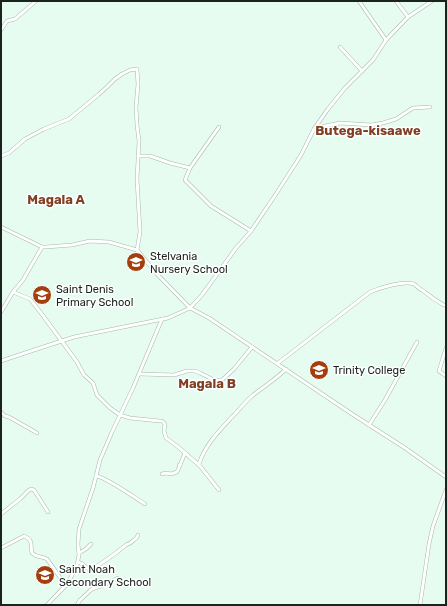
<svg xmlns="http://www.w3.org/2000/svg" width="447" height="606" font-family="Rubik,sans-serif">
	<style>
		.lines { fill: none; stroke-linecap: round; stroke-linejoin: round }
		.minor-casing { stroke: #a3b9ae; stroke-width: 4 }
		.minor { stroke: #fff; stroke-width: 3 }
		.labels { text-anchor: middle; stroke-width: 3; stroke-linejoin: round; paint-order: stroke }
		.poi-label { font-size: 11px; fill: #1a231f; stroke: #fff; text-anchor: start }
		.quarter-label { font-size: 13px; font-weight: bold; fill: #803e23; stroke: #fff }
	</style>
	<rect width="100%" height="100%" fill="#e6fcf1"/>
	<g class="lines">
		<defs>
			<g id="minor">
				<polyline points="359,1 386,40"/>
				<polyline points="396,1 408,17"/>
				<polyline points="1,30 7,21 15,19 36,1"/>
				<polyline points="340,47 362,71"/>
				<polyline points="219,127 190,168 185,180 211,206 251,231"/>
				<polyline points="314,129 325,126 340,123 371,125 383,123 396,119 413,108 430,107"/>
				<polyline points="1,156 9,153 25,139 44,129 69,119 98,95 107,87 115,79 122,74 130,70 137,69 138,84 136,107 137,125 139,141 137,179 140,232 137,250"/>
				<polyline points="138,156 150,156 170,163 190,168"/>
				<polyline points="1,227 42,247 46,247 72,245 90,241 109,242 137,250 156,273 190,308 209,318 352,414 405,448 446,477"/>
				<polyline points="13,292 30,299 41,313 77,362 84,375 93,383 97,395 110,408 120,415 130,418 160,421 162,421 165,424 164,431 166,438 177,446 200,466 219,490"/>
				<polyline points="1,312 13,292 23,280 42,247"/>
				<polyline points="446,348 439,371 446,376"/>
				<polyline points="1,361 34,350 74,337 168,318 190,308 202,295 236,248 244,239 251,231 276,194 301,155 314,129 328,109 345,88 373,60 386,40 408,17 432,1"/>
				<path d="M278 363 370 292C380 288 404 280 414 284 417 286 419 289 422 290 430 296 437 302 446 306"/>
				<polyline points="140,374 174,375 187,371 195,371 200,373 214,380 222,380 234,369 252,347"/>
				<polyline points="1,412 5,416 9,417 37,433"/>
				<polyline points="369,425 385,400 417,342"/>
				<path d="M199 464C205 445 219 431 232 417 239 410 245 402 252 396 263 387 275 380 286 369"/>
				<polyline points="179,465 180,465 185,453"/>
				<polyline points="162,474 166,473 171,474 177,472 180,465"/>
				<path d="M96 476C106 477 135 498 145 504"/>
				<polyline points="1,514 20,499 29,490 31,489 34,490 48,512"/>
				<path d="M1 548 24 536C34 540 30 545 32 553 37 558 42 556 47 559L66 586"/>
				<polyline points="79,553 86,549 91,544"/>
				<path d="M78 562C85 564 84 567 90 570 103 563 115 554 126 545 129 544 132 542 134 540 136 539 137 538 138 535"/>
				<polyline points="47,605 68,583 77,565 79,555 78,544 79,529 93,488 100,460 112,432 133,388 162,319"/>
				<polyline points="77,605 80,600 92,589 106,584 118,578"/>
				<polyline points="420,605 429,544 433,526 446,490"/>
			</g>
		</defs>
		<use href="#minor" class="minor-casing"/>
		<use href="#minor" class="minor"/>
	</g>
	<defs>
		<symbol id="school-disc" viewBox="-11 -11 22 22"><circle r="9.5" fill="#a33f0f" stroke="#fff"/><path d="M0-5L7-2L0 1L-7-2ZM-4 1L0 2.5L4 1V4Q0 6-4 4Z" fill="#fff"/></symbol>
	</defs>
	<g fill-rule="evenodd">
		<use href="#school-disc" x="125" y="251" width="22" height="22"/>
		<use href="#school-disc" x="31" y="284" width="22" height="22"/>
		<use href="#school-disc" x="308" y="359" width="22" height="22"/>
		<use href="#school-disc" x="34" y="564" width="22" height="22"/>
	</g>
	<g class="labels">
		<g class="poi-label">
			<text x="150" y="260">Stelvania<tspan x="150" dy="13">Nursery School</tspan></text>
			<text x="56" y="293">Saint Denis<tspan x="56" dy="13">Primary School</tspan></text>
			<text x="333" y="374">Trinity College</text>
			<text x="59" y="573">Saint Noah<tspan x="59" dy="13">Secondary School</tspan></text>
		</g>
		<g class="quarter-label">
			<text x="368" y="135">Butega-kisaawe</text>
			<text x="56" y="204">Magala A</text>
			<text x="207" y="388">Magala B</text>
		</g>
	</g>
	<rect width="447" height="606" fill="none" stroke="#1a231f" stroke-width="4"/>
</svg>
